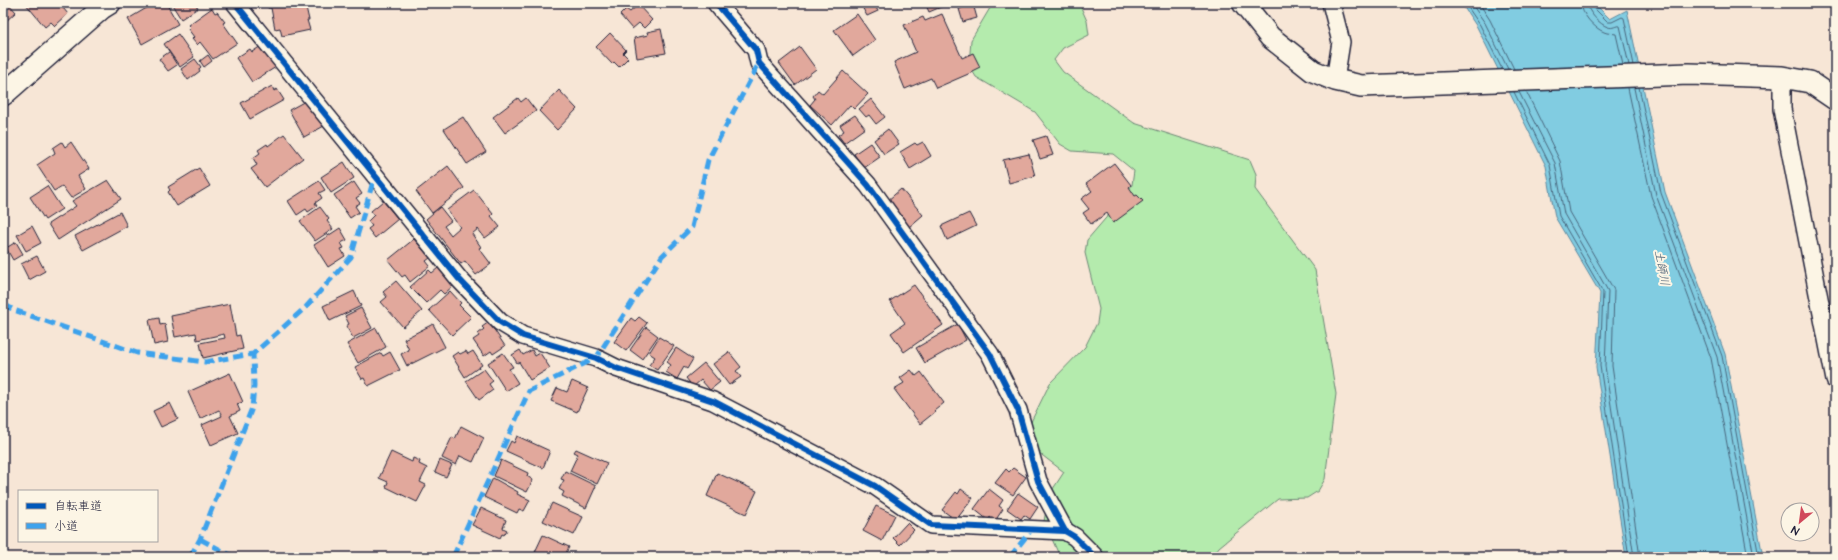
<svg xmlns="http://www.w3.org/2000/svg" width="1838" height="560" font-family="'Architects Daughter','Klee One',sans-serif">
	<style>
		.green { fill: #b4ebad; stroke: #6b8674 }
		.water { fill: #81cce1; stroke: #5b889f }
		.lines { fill: none; stroke-linecap: round; stroke-linejoin: round }
		.shore { stroke: #48667d; stroke-width: 1 }
		.building { fill: #e1a89c; stroke: #22223b }
		.minor-casing { stroke: #22223b; stroke-width: 20 }
		.tertiary-casing { stroke: #22223b; stroke-width: 24 }
		.minor { stroke: #fcf5e5; stroke-width: 17 }
		.tertiary { stroke: #fcf5e5; stroke-width: 21 }
		.quiet { stroke: #3ea2ec; stroke-width: 5; stroke-dasharray: 10 5; stroke-linecap: butt }
		.cycleway-casing { stroke: #fcf5e5; stroke-width: 8 }
		.cycleway { stroke: #0057b8; stroke-width: 6 }
		.labels { text-anchor: middle; stroke-width: 4; stroke-linejoin: round; paint-order: stroke }
		.water-label { font-size: 12px; font-style: italic; fill: #3e556d; stroke: #fcf5e5 }
	</style>
	<rect width="100%" height="100%" fill="#f7e6d6"/>
	<filter id="ink" filterUnits="userSpaceOnUse"><feTurbulence type="fractalNoise" baseFrequency=".025" numOctaves="2"/><feDisplacementMap in="SourceGraphic" scale="8" xChannelSelector="R" yChannelSelector="G"/><feConvolveMatrix kernelMatrix="1 2 1 2 8 2 1 2 1" color-interpolation-filters="sRGB"/></filter>
	<g filter="url(#ink)">
		<polygon class="green" points="993,3 1079,3 1087,21 1089,35 1063,48 1054,60 1063,72 1134,123 1250,160 1256,174 1255,189 1315,270 1336,394 1325,479 1318,491 1307,498 1278,499 1219,547 1212,557 1060,557 1044,521 1049,495 1064,472 1030,446 1026,432 1050,383 1085,347 1097,323 1099,309 1085,253 1087,240 1123,198 1132,185 1134,171 1113,154 1072,151 1060,144 1035,112 976,77 969,65 971,40"/>
		<polygon class="water" points="1461,3 1594,3 1610,19 1627,10 1665,192 1725,354 1763,557 1626,557 1596,367 1600,293 1555,217 1546,166 1477,27"/>
		<g class="lines">
			<g class="shore">
				<polyline points="1465,3 1480,25 1502,69"/>
				<polyline points="1471,3 1485,23 1508,69"/>
				<polyline points="1479,3 1490,20 1514,69"/>
				<path d="M1581 3C1581 14 1594 28 1604 32 1608 34 1612 33 1616 34L1623 65"/>
				<path d="M1587 3C1587 11 1600 25 1608 27 1613 29 1616 25 1620 26L1629 65"/>
				<polyline points="1592,3 1593,7 1608,22 1612,22 1622,17 1624,18 1634,65"/>
				<polyline points="1639,87 1661,193 1722,356 1759,557"/>
				<polyline points="1628,88 1651,196 1711,358 1748,557"/>
				<polyline points="1634,88 1656,195 1717,357 1754,557"/>
				<polyline points="1526,91 1560,161 1569,212 1614,290 1612,366 1640,557"/>
				<polyline points="1514,92 1550,165 1559,216 1603,292 1600,366 1629,557"/>
				<polyline points="1519,92 1555,163 1564,214 1608,291 1605,366 1634,557"/>
			</g>
		</g>
		<g class="building">
			<polygon points="3,3 8,3 16,12 4,23"/>
			<polygon points="25,3 59,3 68,14 55,26 51,22 45,27"/>
			<polygon points="155,3 166,3 178,24 142,44 128,19"/>
			<polygon points="171,3 195,3 198,8 181,19"/>
			<polygon points="266,3 277,3 278,5 286,3 305,3 309,20 307,20 310,30 282,36 280,28 275,29 271,8 268,8"/>
			<polygon points="737,3 747,3 742,8"/>
			<polygon points="860,3 877,3 877,5 875,6 878,11 867,16"/>
			<polygon points="925,3 948,3 948,4 929,12"/>
			<polygon points="973,4 977,18 963,22 959,9"/>
			<polygon points="638,5 652,20 644,28 639,23 632,29 620,15 626,9 630,12"/>
			<polygon points="212,8 215,13 217,12 225,22 223,23 237,43 213,59 200,42 197,45 192,39 194,37 188,29 190,27 188,25"/>
			<polygon points="857,14 875,40 853,56 834,30"/>
			<polygon points="942,14 962,58 973,53 980,67 972,71 973,72 936,88 931,78 905,89 894,62 916,52 904,25 923,17 925,21"/>
			<polygon points="661,29 666,53 637,58 634,38 648,35 647,32"/>
			<polygon points="610,33 626,50 623,53 628,58 619,67 614,62 612,64 596,47"/>
			<polygon points="178,34 194,57 180,67 164,44"/>
			<polygon points="261,46 276,67 252,82 236,58 250,49 252,52"/>
			<polygon points="800,47 816,69 795,85 779,63"/>
			<polygon points="169,52 177,65 168,71 159,59"/>
			<polygon points="208,55 212,61 204,67 200,61"/>
			<polygon points="195,59 201,67 199,69 200,71 188,80 181,69"/>
			<polygon points="843,71 868,94 854,109 850,105 832,125 810,105 815,99 813,96 818,90 823,94"/>
			<polygon points="272,86 274,91 277,89 284,100 250,119 241,103"/>
			<polygon points="559,90 577,109 557,130 539,111"/>
			<polygon points="518,98 521,102 526,98 536,111 505,133 493,117"/>
			<polygon points="309,99 324,126 304,137 289,110"/>
			<polygon points="871,99 885,117 876,124 869,115 866,117 859,109"/>
			<polygon points="855,115 865,128 844,143 838,135 844,131 840,125"/>
			<polygon points="463,117 486,152 467,164 444,129"/>
			<polygon points="888,129 899,144 884,154 874,140"/>
			<polygon points="284,134 303,158 265,187 251,169 257,165 253,158 260,153 258,150 267,144 268,146"/>
			<polygon points="1046,136 1053,155 1040,159 1033,140"/>
			<polygon points="62,142 65,147 71,142 89,169 78,176 86,189 71,198 62,186 54,191 37,165 55,153 53,148"/>
			<polygon points="923,142 931,156 910,169 900,152 915,143 917,145"/>
			<polygon points="870,143 880,157 864,168 854,154"/>
			<polygon points="1029,154 1035,176 1009,183 1003,160"/>
			<polygon points="344,162 354,178 331,193 321,177"/>
			<polygon points="1114,163 1131,185 1129,187 1135,196 1137,195 1143,201 1113,223 1107,213 1091,224 1083,213 1089,209 1081,199 1092,191 1086,184"/>
			<polygon points="448,166 464,188 432,213 416,191"/>
			<polygon points="199,168 210,186 177,206 168,192 170,190 168,187"/>
			<polygon points="108,180 121,199 58,240 48,224 76,206 72,201"/>
			<polygon points="319,181 325,190 319,193 322,198 315,203 317,206 308,212 306,209 297,215 288,201"/>
			<polygon points="354,182 362,194 356,198 360,203 355,206 359,212 350,218 334,195"/>
			<polygon points="47,186 62,209 45,220 30,197"/>
			<polygon points="901,189 923,215 909,227 887,201"/>
			<polygon points="474,190 493,214 491,216 500,227 485,238 478,229 472,234 481,247 479,248 491,264 476,275 465,261 461,264 426,219 440,207 451,221 444,226 451,235 460,227 447,210"/>
			<polygon points="383,201 398,219 375,238 368,229 372,226 368,221 374,215 371,211"/>
			<polygon points="320,207 329,219 327,221 333,229 315,241 300,221"/>
			<polygon points="120,212 127,226 83,250 75,236"/>
			<polygon points="969,213 976,226 947,240 941,226"/>
			<polygon points="32,226 41,243 26,251 17,235"/>
			<polygon points="340,228 347,240 341,243 344,248 341,249 345,256 328,267 314,245"/>
			<polygon points="414,239 430,258 426,261 430,266 410,282 405,275 402,277 388,260"/>
			<polygon points="16,242 23,254 13,260 6,248"/>
			<polygon points="37,256 45,271 29,280 21,264"/>
			<polygon points="438,268 454,285 444,294 440,290 426,303 410,287 429,270 432,273"/>
			<polygon points="396,281 422,311 403,327 381,302 387,297 383,292"/>
			<polygon points="914,285 943,325 904,352 891,333 905,323 890,301"/>
			<polygon points="354,291 361,306 330,321 323,306"/>
			<polygon points="450,291 461,303 459,305 471,317 452,335 429,310"/>
			<polygon points="230,304 236,336 240,335 243,349 203,358 200,343 225,338 224,334 197,340 196,333 175,337 171,316"/>
			<polygon points="361,308 372,328 353,338 346,326 349,324 345,316"/>
			<polygon points="639,317 647,323 626,351 614,342 631,318 635,321"/>
			<polygon points="159,318 160,325 165,324 168,342 154,345 149,320"/>
			<polygon points="489,322 505,346 493,354 491,351 484,356 473,340 479,336 478,334 484,329 482,327"/>
			<polygon points="433,324 445,347 407,366 401,354 409,350 404,339"/>
			<polygon points="958,324 966,340 925,363 916,348"/>
			<polygon points="646,327 658,336 642,359 630,350"/>
			<polygon points="376,328 386,347 358,363 347,344"/>
			<polygon points="659,337 674,346 657,370 649,365 655,357 649,353"/>
			<polygon points="676,348 693,359 687,369 684,367 677,379 666,372 671,365 667,362"/>
			<polygon points="520,350 523,355 532,350 535,356 540,353 550,368 530,380 519,362 517,363 512,355"/>
			<polygon points="466,351 468,354 473,351 482,365 465,377 452,356 458,352 460,354"/>
			<polygon points="390,352 400,370 368,386 364,378 362,379 355,367 381,353 383,356"/>
			<polygon points="729,352 741,367 736,371 741,377 729,385 713,364"/>
			<polygon points="503,353 513,367 509,369 518,383 506,391 488,363"/>
			<polygon points="704,363 720,382 710,390 701,380 693,387 686,378"/>
			<polygon points="484,369 493,381 489,384 493,390 479,400 466,381"/>
			<polygon points="911,370 916,376 921,372 944,403 934,411 935,412 920,424 894,389 904,383 900,378"/>
			<polygon points="230,373 243,402 237,404 240,411 230,416 238,433 211,445 202,425 222,416 219,410 200,419 188,392"/>
			<polygon points="572,381 588,388 577,412 551,401 557,388 567,392"/>
			<polygon points="170,403 178,419 161,427 153,411"/>
			<polygon points="461,426 484,438 473,462 460,456 456,465 442,458 452,437 455,439"/>
			<polygon points="517,436 550,451 543,468 506,451 511,441 514,443"/>
			<polygon points="576,449 607,463 597,484 570,471 578,454 574,452"/>
			<polygon points="391,452 412,462 413,458 420,461 419,464 427,468 420,482 426,485 417,502 386,487 388,482 379,478"/>
			<polygon points="440,460 452,465 446,477 435,472"/>
			<polygon points="501,460 528,473 527,476 533,480 527,492 494,476"/>
			<polygon points="1013,468 1026,477 1013,495 995,483 1006,469 1009,472"/>
			<polygon points="565,471 596,486 586,508 562,496 564,492 559,489 564,480 561,479"/>
			<polygon points="717,473 757,491 746,514 707,496"/>
			<polygon points="493,478 518,492 517,494 530,500 524,511 519,509 517,513 484,497"/>
			<polygon points="961,489 973,498 956,520 942,510 956,492 958,494"/>
			<polygon points="989,489 1003,500 999,506 1003,509 995,521 990,517 988,520 974,509"/>
			<polygon points="1018,493 1038,507 1030,519 1024,515 1021,519 1007,509"/>
			<polygon points="552,503 583,517 574,535 543,521"/>
			<polygon points="876,506 895,515 882,541 863,531"/>
			<polygon points="481,508 506,520 503,528 507,530 504,535 502,534 500,538 472,525"/>
			<polygon points="907,523 914,530 900,545 893,538"/>
			<polygon points="543,535 569,547 564,557 545,557 535,552"/>
		</g>
		<g class="lines">
			<defs>
				<g id="minor">
					<polyline points="235,3 459,279 500,322 523,336 596,358 616,368 713,401 875,486 931,525 1065,531 1075,537 1095,557"/>
					<polyline points="716,3 756,50 759,63 868,185 990,354 1018,410 1038,481 1065,531"/>
					<polyline points="1331,3 1341,42 1335,80"/>
					<polyline points="1782,77 1782,109 1835,380"/>
				</g>
				<g id="tertiary">
					<polyline points="1243,3 1270,37 1313,71 1335,80 1361,86 1689,74 1782,77 1810,82 1835,99"/>
					<polyline points="3,95 102,8 110,3"/>
				</g>
			</defs>
			<use href="#minor" class="minor-casing"/>
			<use href="#tertiary" class="tertiary-casing"/>
			<use href="#minor" class="minor"/>
			<use href="#tertiary" class="tertiary"/>
			<g class="quiet">
				<polyline points="3,304 14,310 137,353 205,362 253,354 306,307 351,257 375,175"/>
				<polyline points="200,539 234,557"/>
				<polyline points="190,557 200,539 252,408 254,386 253,354"/>
				<polyline points="453,557 529,391 596,358 662,256 692,227 708,160 759,63"/>
				<polyline points="1010,557 1032,529"/>
			</g>
			<defs>
				<g id="cycleway">
					<polyline points="235,3 459,279 500,322 523,336 596,358 616,368 713,401 875,486 931,525 1065,531 1075,537 1095,557"/>
					<polyline points="716,3 756,50 759,63 868,185 990,354 1018,410 1038,481 1065,531"/>
				</g>
			</defs>
			<use href="#cycleway" class="cycleway-casing"/>
			<use href="#cycleway" class="cycleway"/>
		</g>
	</g>
	<g class="labels">
		<g class="water-label">
			<text transform="translate(1662 268) rotate(79)" y="4">土師川</text>
		</g>
	</g>
	<rect width="1838" height="560" fill="none" stroke="#fcf5e5" stroke-width="16"/>
	<rect x="8" y="8" width="1822" height="544" fill="none" stroke="#22223b" stroke-width="1.5" filter="url(#ink)"/>
	<rect x="18" y="490" width="140" height="52" fill="#fcf5e5" stroke="#a5a1a1"/>
	<rect x="26" y="503" width="20" height="6" fill="#0057b8" stroke="#a5a1a1"/>
	<text x="54" y="510" font-size="12" fill="#22223b">自転車道</text>
	<rect x="26" y="523" width="20" height="6" fill="#3ea2ec" stroke="#a5a1a1"/>
	<text x="54" y="530" font-size="12" fill="#22223b">小道</text>
	<g transform="translate(1800 522) rotate(209)"><circle r="19" fill="#fcf5e5" stroke="#a5a1a1"/>
	<path d="M0-3L7 15L0 10L-7 15Z" fill="#d1495b"/>
	<text y="-6" font-size="11" font-weight="bold" text-anchor="middle" fill="#22223b">N</text>
	</g>
</svg>
